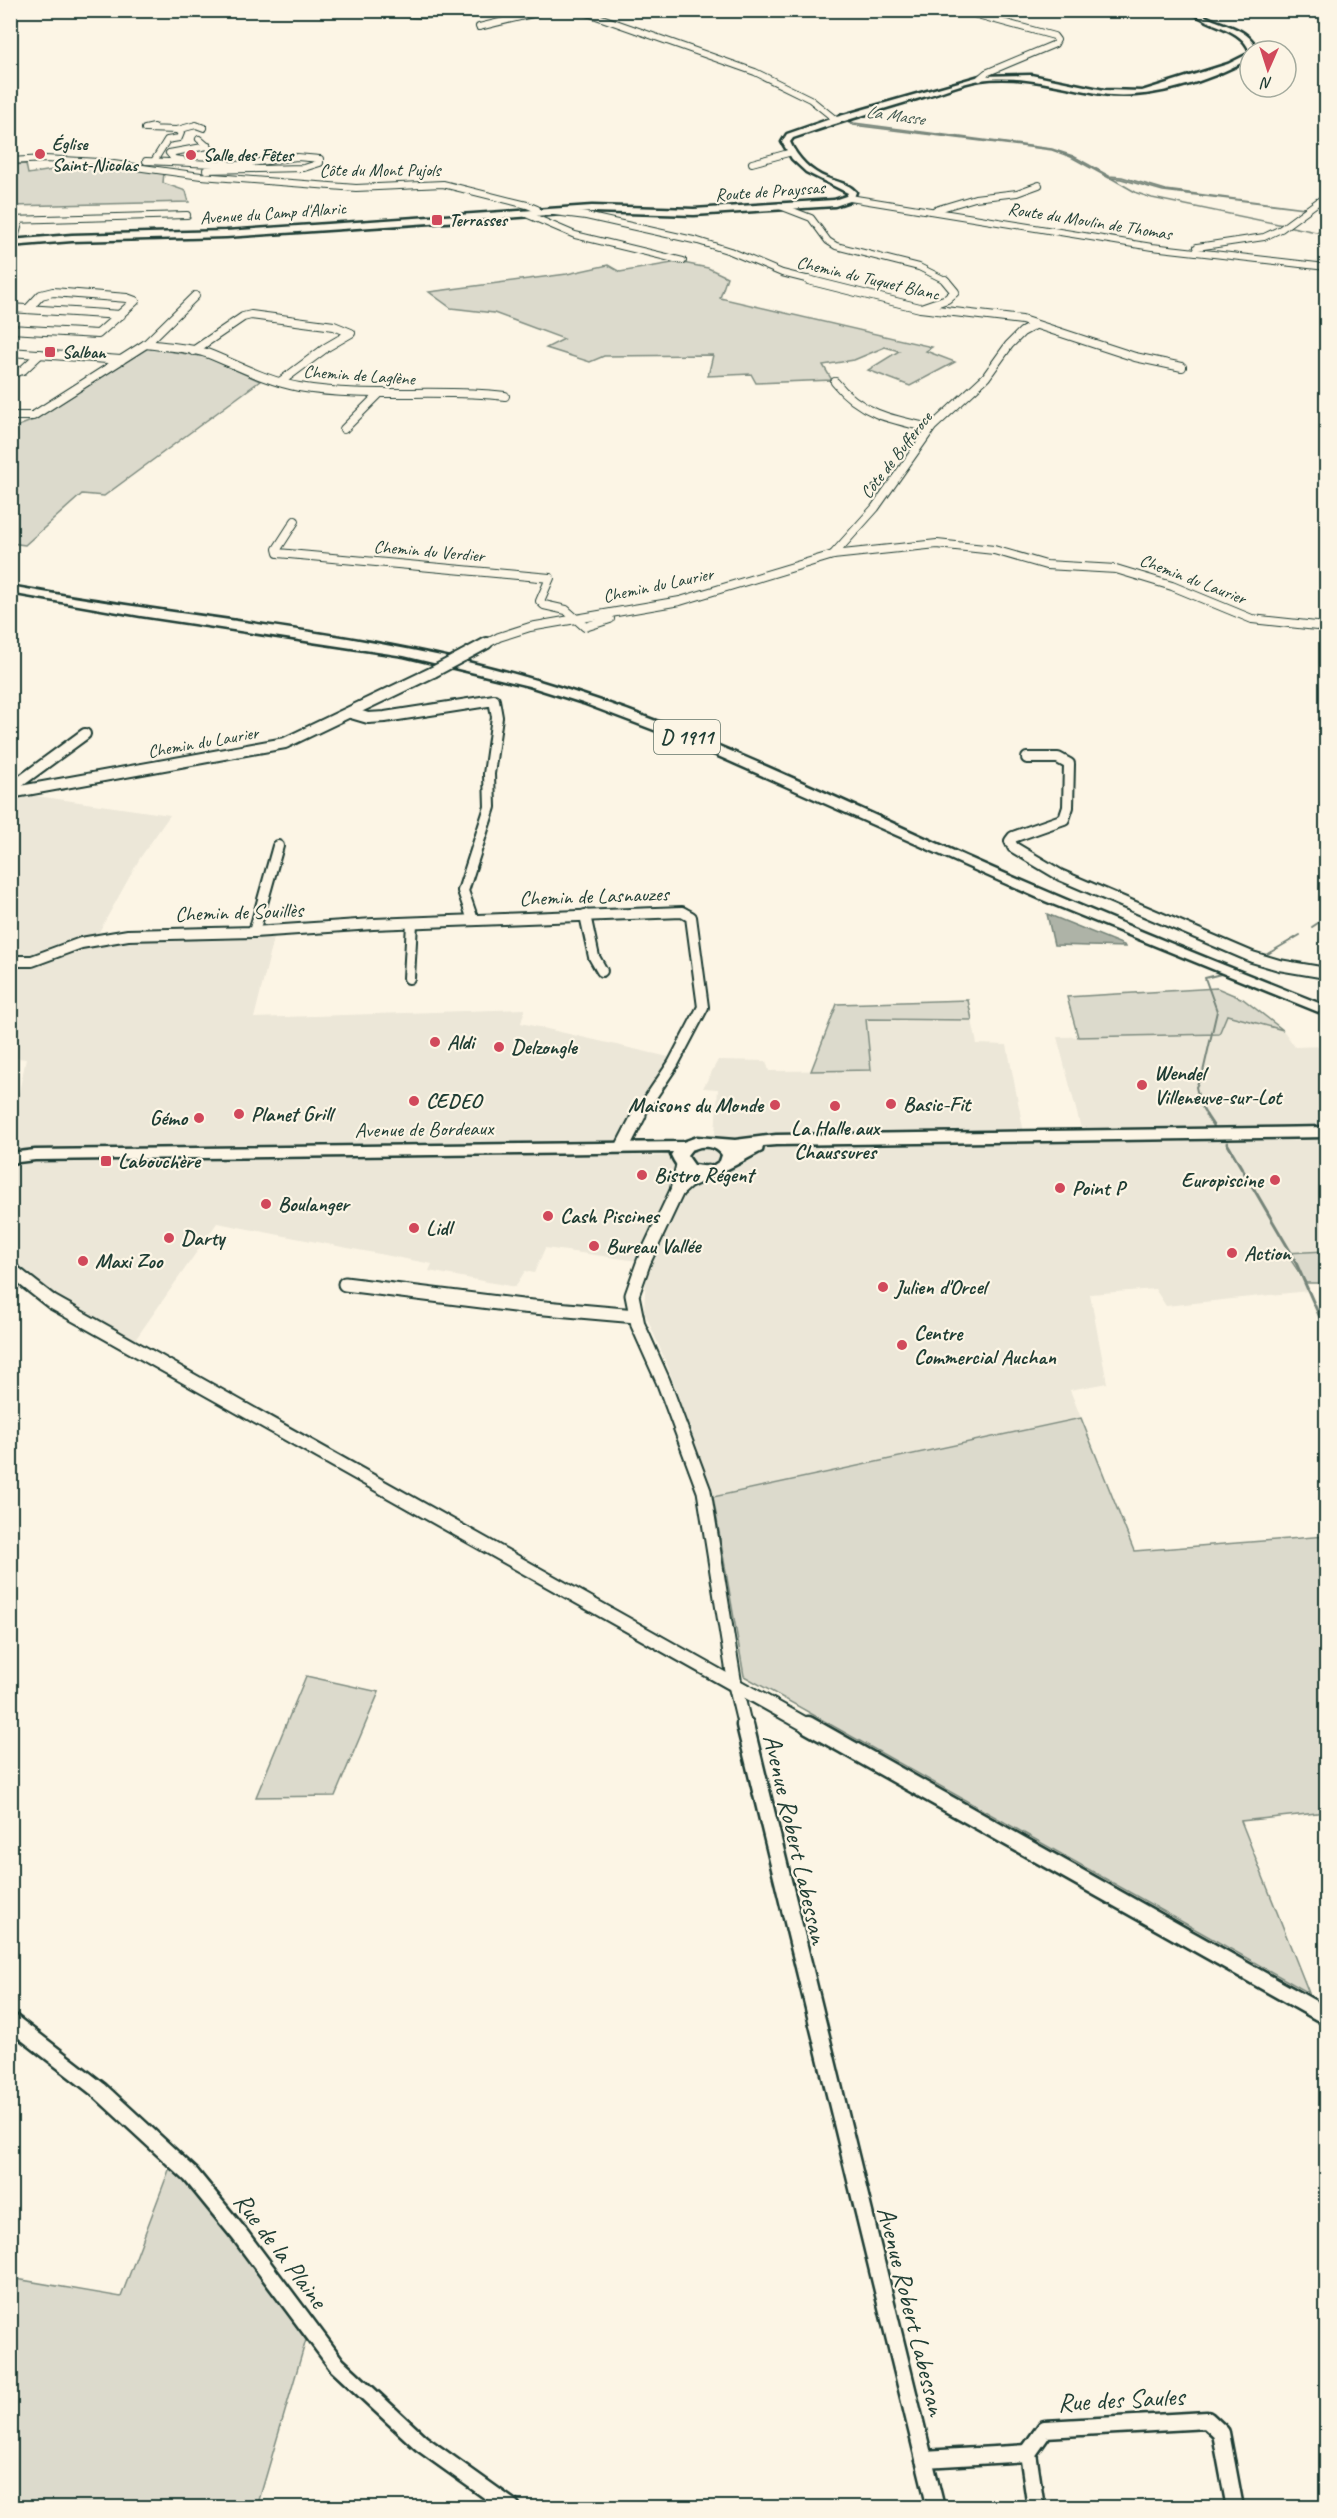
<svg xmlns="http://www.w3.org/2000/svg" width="1337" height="2518" font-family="Caveat,sans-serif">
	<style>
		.built { fill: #ece7d8 }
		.green { fill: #dcdacc; stroke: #7e8c80; stroke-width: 1.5 }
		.water { fill: #aeb3a7; stroke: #758479; stroke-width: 1.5 }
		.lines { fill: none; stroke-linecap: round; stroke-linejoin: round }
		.stream-far2 { stroke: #758479; stroke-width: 1.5 }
		.stream-far1 { stroke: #758479; stroke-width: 2 }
		.stream { stroke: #758479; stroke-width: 3 }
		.minor-far4-casing { stroke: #1f3d34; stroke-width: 8 }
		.minor-far3-casing { stroke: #1f3d34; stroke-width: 10 }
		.minor-far2-casing { stroke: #1f3d34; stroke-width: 14 }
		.minor-far1-casing { stroke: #1f3d34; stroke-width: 17 }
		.minor-casing { stroke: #1f3d34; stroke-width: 21 }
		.major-casing { stroke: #1f3d34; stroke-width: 5 }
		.minor-far4 { stroke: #fcf5e5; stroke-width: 6 }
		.minor-far3 { stroke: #fcf5e5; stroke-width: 8 }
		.minor-far2 { stroke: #fcf5e5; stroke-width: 10 }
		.minor-far1 { stroke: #fcf5e5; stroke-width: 13 }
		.minor { stroke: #fcf5e5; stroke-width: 16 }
		.major { fill: #fcf5e5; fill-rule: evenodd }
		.minor-bridge-casing { stroke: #1f3d34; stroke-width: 14; stroke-linecap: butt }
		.minor-bridge { stroke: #fcf5e5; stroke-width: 10 }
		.poi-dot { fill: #d1495b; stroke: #fcf5e5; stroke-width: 2 }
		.labels { text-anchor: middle; stroke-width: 4.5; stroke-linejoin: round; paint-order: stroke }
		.far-water-label { font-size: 18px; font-style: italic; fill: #435a51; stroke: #fcf5e5 }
		.far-poi-label { font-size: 18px; font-weight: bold; fill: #1f3d34; stroke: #fcf5e5; text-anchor: start }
		.far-street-label { font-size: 18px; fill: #1f3d34; stroke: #fcf5e5 }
		.shield { fill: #fcf5e5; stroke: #617469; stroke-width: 1.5 }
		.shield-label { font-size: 20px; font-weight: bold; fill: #1f3d34 }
		.street-label { font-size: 21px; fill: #1f3d34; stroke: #fcf5e5 }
		.poi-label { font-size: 21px; font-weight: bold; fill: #1f3d34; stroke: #fcf5e5; text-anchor: start }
		.near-street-label { font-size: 26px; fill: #1f3d34; stroke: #fcf5e5 }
	</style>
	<rect width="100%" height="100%" fill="#fcf5e5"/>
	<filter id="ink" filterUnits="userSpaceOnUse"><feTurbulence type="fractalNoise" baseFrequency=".0167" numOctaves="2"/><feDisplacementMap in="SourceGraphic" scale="12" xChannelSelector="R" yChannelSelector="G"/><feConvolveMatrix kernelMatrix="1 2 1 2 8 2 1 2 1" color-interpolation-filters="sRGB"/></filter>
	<g filter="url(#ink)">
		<polygon class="built" points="23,794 170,815 140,858 94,941 275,934 254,1018 525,1009 521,1023 673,1058 612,1154 662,1156 715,1134 718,1089 703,1088 718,1060 766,1061 769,1071 871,1070 865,1019 972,1020 977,1044 1007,1045 1024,1133 1082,1132 1057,1037 1219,1034 1227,1015 1283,1030 1295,1047 1326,1046 1326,1251 1286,1253 1308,1291 1166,1306 1155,1289 1090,1294 1107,1383 1070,1390 1081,1418 713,1497 668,1367 644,1311 646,1276 652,1263 545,1248 534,1273 525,1271 515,1287 429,1271 432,1264 217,1223 135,1340 51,1293 11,1258 11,1094 19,1092 26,1059 11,1057 10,814"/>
		<g class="green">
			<polygon points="97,163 164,172 163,183 186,191 189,202 11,206 11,165 26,164 28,174"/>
			<polygon points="678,262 708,268 727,277 720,298 932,347 926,351 955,362 910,386 868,370 899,351 885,347 854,360 823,365 832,380 756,383 751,374 708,376 713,355 604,356 590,362 546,348 564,339 494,313 451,308 429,292 567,274 608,265 620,272"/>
			<polygon points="148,348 207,357 260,381 104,496 82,494 25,545 11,543 11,429 36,419"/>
			<polygon points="1217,988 1243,999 1283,1030 1227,1015 1219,1034 1078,1037 1067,997"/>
			<polygon points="968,1000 972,1020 866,1019 871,1070 811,1071 837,1004"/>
			<polygon points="1326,1251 1326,1283 1306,1283 1286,1253"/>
			<polygon points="1081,1418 1134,1551 1326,1536 1326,1812 1241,1821 1309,1993 744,1676 713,1497"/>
			<polygon points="306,1676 379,1692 335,1796 256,1797"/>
			<polygon points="175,2154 306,2340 257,2507 11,2507 10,2278 121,2297"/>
		</g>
		<g class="water">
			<polygon points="846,119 854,123 1052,149 1073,156 1109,176 1122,177 1166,190 1305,208 1163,191 1121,179 1109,178 1071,157 1052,150 853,125 843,120"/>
			<polygon points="1047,914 1124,945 1125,947 1054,945"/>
		</g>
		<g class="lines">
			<g class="stream-far2">
				<polyline points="1109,177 1137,193 1152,198 1283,225"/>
				<polyline points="1287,226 1326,234"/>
			</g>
			<g class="stream-far1">
				<polyline points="1312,927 1324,919"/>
				<polyline points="1264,956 1300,935"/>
				<polyline points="1207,1116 1200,1104 1196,1087 1203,1072 1217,1011 1205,978 1221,974"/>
			</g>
			<g class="stream">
				<polyline points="1206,1115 1216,1130"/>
				<polyline points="1227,1143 1293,1256 1326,1331"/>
			</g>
			<defs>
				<g id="minor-far4">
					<polyline points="318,10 427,15 460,10"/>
					<polyline points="579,10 755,72 810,99 836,120"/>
					<polyline points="959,10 1054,36 1057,40 1055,44 986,73 980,78"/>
					<polyline points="479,27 549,10"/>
					<polyline points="154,127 145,129 177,130 196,125 204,128"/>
					<polyline points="199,139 229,165"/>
					<polyline points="182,160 174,159 169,153 208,146"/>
					<polyline points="10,161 45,159 99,162 201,176 356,188 443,184 527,205 537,209 537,212"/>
					<polyline points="146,161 236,165 297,157 320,159 320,163 304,168 206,170"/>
					<polyline points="154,161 167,140 179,138 181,133 177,130"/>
					<polyline points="752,163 792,152"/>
					<polyline points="850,198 1152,247 1326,267"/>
					<polyline points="780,206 811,218 828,241 836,246 919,267 947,281"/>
					<polyline points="935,210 975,198 1017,193 1039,185"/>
					<polyline points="554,212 586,216 698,241 730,251 782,273 814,281"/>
					<polyline points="526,214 575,235 683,261"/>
					<polyline points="10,220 187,215"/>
					<polyline points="14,242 20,220"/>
					<polyline points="1197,247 1264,237 1281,229 1326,196"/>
				</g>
				<g id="minor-far3">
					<polyline points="808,280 920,308 1022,320 1135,357 1182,367"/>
					<polyline points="10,308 121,315"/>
					<polyline points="921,308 947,299 955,292 945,280"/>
					<polyline points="10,329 98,334 135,301 127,298 53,292 41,295 28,309"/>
					<path d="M146 344C166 347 191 347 209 354 239 366 267 381 299 387 368 399 437 388 505 396"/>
					<polyline points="193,351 243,317 251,315 334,326 351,333 327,347 280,382"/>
					<polyline points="10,352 121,360"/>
					<polyline points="10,374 23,370 40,354"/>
					<path d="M835 382C860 414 893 420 931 428"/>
					<polyline points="10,416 33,416 146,344 195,296"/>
					<polyline points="344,429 379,394"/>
					<polyline points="295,521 277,549 278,553 550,578 540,601 544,605 566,610 585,627 610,619"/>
					<polyline points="833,555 875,508 932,427 986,377 1009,345 1022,332 1035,325"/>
					<polyline points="484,645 499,637 530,627 680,601 833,555 937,544 994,550 1046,565 1116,569 1172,586 1252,619 1326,627"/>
				</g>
				<g id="minor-far2">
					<polyline points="463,656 487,643"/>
					<polyline points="351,713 368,718 385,717 494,700 497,717 489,774 490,807 463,891 473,920"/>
					<polyline points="1027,758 1058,758 1069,764 1068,807 1064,819 1013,837 1010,841 1013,847 1060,875 1252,957 1279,965 1326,973"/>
					<polyline points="10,789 85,734"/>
					<polyline points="10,793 285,743 433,672"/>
					<polyline points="585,915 594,957 602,971"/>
					<polyline points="254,932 278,846"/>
					<polyline points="10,961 32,961 81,943 128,935 254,932 373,924 682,912 691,917 703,1007 673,1064 638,1116"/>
					<polyline points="409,978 412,923"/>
				</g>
				<g id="minor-far1">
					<polyline points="623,1146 639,1115"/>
					<polyline points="683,1165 677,1191 644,1261 632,1295 638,1325 663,1381 704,1491 735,1685 745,1727"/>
					<polyline points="677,1191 687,1182 708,1172"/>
					<polyline points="10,1269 52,1302 810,1727"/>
					<polyline points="345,1284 522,1306 636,1316"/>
				</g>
				<g id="minor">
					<polyline points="745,1725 936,2508"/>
					<polyline points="808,1725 1326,2016"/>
					<polyline points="10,2021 99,2090 191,2175 240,2235 337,2365 421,2443 512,2508"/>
					<polyline points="924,2459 1028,2453"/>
					<polyline points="1036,2508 1028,2453 1045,2429 1207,2420 1221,2433 1235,2508"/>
				</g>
				<g id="major">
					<path d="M1190 10C1198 10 1200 13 1207 17 1224 26 1252 29 1257 51L1250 52C1242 27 1207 27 1190 10Z"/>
					<path d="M1250 53V58C1211 81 1148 101 1102 94 1061 87 1022 74 980 80 961 83 942 92 923 97 880 110 836 123 793 138L790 142C797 158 811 172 827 178 837 182 848 183 856 192L853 200 835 206 694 215 592 212 226 237 72 241 10 246V240L72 235 226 231 592 206 694 209 834 200 846 196 848 193 806 172 792 159 782 142 787 134 833 118 980 76 1031 75 1104 90 1142 91 1228 64Z"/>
					<path d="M10 586C186 619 368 630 539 681 687 725 825 793 965 856 1085 909 1205 958 1326 1006V1015L1045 901 691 744 583 703 529 686 404 656 141 616 10 593Z"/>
					<path d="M1326 1127V1137L776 1145 763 1146 762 1151C734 1164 690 1200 671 1155L673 1152 35 1160 10 1163V1153L35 1150 683 1142 697 1137 735 1140 776 1135ZM700 1147C709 1146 716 1147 722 1155L720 1161 711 1167 694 1165 687 1155 691 1150Z"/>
				</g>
			</defs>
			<use href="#minor-far4" class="minor-far4-casing"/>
			<use href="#minor-far3" class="minor-far3-casing"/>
			<use href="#minor-far2" class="minor-far2-casing"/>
			<use href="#minor-far1" class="minor-far1-casing"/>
			<use href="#minor" class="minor-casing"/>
			<use href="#major" class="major-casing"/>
			<use href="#minor-far4" class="minor-far4"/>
			<use href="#minor-far3" class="minor-far3"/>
			<use href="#minor-far2" class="minor-far2"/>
			<use href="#minor-far1" class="minor-far1"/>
			<use href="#minor" class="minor"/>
			<use href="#major" class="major"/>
			<defs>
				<polyline id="minor-bridge" points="433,672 463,656"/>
			</defs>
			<use href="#minor-bridge" class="minor-bridge-casing"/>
			<use href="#minor-bridge" class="minor-bridge"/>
		</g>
	</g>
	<g class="poi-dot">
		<circle cx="40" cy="154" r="6"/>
		<circle cx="191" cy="155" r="6"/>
		<rect x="431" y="214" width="12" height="12" rx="3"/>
		<rect x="44" y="346" width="12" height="12" rx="3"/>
		<circle cx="435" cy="1042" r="6"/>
		<circle cx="499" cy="1047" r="6"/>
		<circle cx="1142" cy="1085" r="6"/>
		<circle cx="414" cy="1101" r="6"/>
		<circle cx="891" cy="1104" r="6"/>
		<circle cx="775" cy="1105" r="6"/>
		<circle cx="835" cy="1106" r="6"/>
		<circle cx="239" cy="1114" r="6"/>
		<circle cx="199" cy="1118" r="6"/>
		<rect x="100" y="1155" width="12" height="12" rx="3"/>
		<circle cx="642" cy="1175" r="6"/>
		<circle cx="1275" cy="1180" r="6"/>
		<circle cx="1060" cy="1188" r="6"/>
		<circle cx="266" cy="1204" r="6"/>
		<circle cx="548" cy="1216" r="6"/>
		<circle cx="414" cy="1228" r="6"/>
		<circle cx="169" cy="1238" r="6"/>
		<circle cx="594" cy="1246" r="6"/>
		<circle cx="1232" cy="1253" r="6"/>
		<circle cx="83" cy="1261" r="6"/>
		<circle cx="883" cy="1287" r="6"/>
		<circle cx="902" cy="1345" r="6"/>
	</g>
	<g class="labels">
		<g class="far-water-label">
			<text transform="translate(895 115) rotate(8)" y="6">La Masse</text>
		</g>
		<g class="far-poi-label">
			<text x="52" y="150">Église<tspan x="52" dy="21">Saint-Nicolas</tspan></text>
			<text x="203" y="161">Salle des Fêtes</text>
			<text x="449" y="226">Terrasses</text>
			<text x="62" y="358">Salban</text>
		</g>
		<g class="far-street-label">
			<text x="380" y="176">Côte du Mont Pujols</text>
			<text transform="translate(770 191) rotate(-4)" y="6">Route de Prayssas</text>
			<text transform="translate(273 213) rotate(-4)" y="6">Avenue du Camp d'Alaric</text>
			<text transform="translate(1090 221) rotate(9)" y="6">Route du Moulin de Thomas</text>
			<text transform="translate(868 278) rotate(13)" y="6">Chemin du Tuquet Blanc</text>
			<text transform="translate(359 375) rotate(4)" y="6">Chemin de Laglène</text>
			<text transform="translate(896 455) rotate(-52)" y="6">Côte de Bufferoce</text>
			<text transform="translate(429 551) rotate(5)" y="6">Chemin du Verdier</text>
			<text transform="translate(1193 579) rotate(21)" y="6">Chemin du Laurier</text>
			<text transform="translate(658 585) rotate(-12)" y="6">Chemin du Laurier</text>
			<text transform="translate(203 742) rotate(-10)" y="6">Chemin du Laurier</text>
		</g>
		<rect class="shield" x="654" y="720" width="66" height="34" rx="4.5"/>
		<g class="shield-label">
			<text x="687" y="744">D 1911</text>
		</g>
		<g class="street-label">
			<text transform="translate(594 896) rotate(-2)" y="7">Chemin de Lasnauzes</text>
			<text transform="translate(239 912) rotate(-2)" y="7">Chemin de Souillès</text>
			<text transform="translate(424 1129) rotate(-1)" y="7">Avenue de Bordeaux</text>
		</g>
		<g class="poi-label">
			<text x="447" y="1049">Aldi</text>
			<text x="511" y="1054">Delzongle</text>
			<text x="1154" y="1080">Wendel<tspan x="1154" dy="24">Villeneuve-sur-Lot</tspan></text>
			<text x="426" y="1108">CEDEO</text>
			<text x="903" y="1111">Basic-Fit</text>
			<text x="763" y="1112" text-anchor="end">Maisons du Monde</text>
			<text x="251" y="1121">Planet Grill</text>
			<text x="187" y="1125" text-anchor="end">Gémo</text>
			<text x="835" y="1135" text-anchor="middle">La Halle aux<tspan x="835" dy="24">Chaussures</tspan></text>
			<text x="118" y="1168">Labouchère</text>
			<text x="654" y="1182">Bistro Régent</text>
			<text x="1263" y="1187" text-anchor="end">Europiscine</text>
			<text x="1072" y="1195">Point P</text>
			<text x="278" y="1211">Boulanger</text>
			<text x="560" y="1223">Cash Piscines</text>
			<text x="426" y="1235">Lidl</text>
			<text x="181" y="1245">Darty</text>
			<text x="606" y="1253">Bureau Vallée</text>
			<text x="1244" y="1260">Action</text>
			<text x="95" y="1268">Maxi Zoo</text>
			<text x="895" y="1294">Julien d'Orcel</text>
			<text x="914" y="1340">Centre<tspan x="914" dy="24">Commercial Auchan</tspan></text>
		</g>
		<g class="near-street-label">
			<text transform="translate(796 1839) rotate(77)" y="9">Avenue Robert Labessan</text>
			<text transform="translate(281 2250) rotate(53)" y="9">Rue de la Plaine</text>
			<text transform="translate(912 2311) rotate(76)" y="9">Avenue Robert Labessan</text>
			<text transform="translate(1121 2399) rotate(-3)" y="9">Rue des Saules</text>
		</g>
	</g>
	<rect width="1337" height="2518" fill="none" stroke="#fcf5e5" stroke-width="36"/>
	<rect x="18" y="18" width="1301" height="2482" fill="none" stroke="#1f3d34" stroke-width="2" filter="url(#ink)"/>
	<g transform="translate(1268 69) rotate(183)"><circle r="28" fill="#fcf5e5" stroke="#a4ab9e" stroke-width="1.5"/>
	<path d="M0-4.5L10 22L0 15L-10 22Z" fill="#d1495b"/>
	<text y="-9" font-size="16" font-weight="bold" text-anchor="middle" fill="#1f3d34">N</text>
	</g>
</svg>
